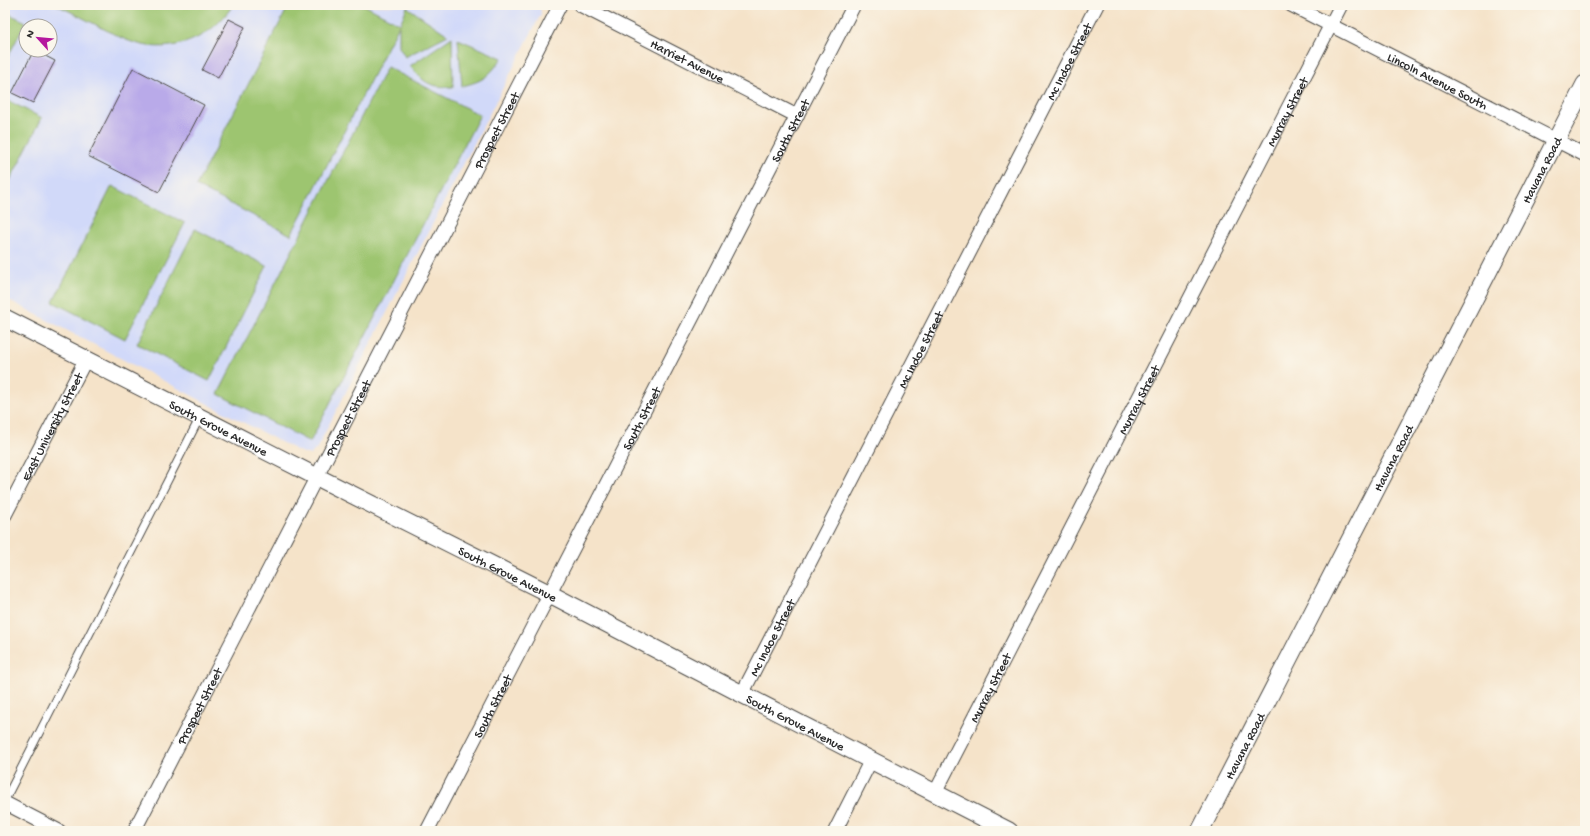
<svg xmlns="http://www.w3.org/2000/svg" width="1590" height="836" font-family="'Gochi Hand',sans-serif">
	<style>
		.built { fill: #d1d9f9; fill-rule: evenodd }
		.green { fill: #9dc570; stroke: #64784e }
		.building { fill: #b9aae9 }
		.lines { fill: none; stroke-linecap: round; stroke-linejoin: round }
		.service-casing { stroke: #494743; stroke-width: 9 }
		.minor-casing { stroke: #494743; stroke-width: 15 }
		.tertiary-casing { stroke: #494743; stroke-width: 19 }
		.service { stroke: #fff; stroke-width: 7 }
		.minor { stroke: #fff; stroke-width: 13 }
		.tertiary { stroke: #fff; stroke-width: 17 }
		.labels { text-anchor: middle; stroke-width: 4; stroke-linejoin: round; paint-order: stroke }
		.street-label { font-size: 13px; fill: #2b2b2b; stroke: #fbf7ec }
	</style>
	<rect width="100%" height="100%" fill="#fbf7ec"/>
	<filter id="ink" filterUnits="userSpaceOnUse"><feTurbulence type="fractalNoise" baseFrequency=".025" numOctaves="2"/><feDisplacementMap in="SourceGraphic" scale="8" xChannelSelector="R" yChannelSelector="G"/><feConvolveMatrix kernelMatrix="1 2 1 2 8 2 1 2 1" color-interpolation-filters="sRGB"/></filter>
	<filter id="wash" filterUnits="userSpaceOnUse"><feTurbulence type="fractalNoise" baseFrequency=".012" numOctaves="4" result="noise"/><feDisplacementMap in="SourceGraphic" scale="16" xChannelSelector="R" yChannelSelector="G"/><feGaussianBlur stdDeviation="0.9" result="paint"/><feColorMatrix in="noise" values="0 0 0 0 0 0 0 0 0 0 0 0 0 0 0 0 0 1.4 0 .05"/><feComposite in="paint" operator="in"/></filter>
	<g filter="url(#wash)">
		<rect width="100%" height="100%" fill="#f5e3c9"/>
		<path class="built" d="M5 5 540 6 541 14 317 448 310 455 298 451 5 298ZM26 26H50V50H26Z"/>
		<g class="green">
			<path d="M57 5H233C212 38 173 55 135 43 124 40 114 34 104 29 89 21 73 13 57 5Z"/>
			<polygon points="289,5 364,5 400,24 407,7 448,35 405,57 399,47 399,25 291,235 196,186"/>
			<polygon points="5,12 26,22 5,62"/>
			<path d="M452 37 453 87C430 87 425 84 410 66Z"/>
			<path d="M458 39 502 58C489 76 484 81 462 86Z"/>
			<polygon points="387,67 480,115 310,442 218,394"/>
			<polygon points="5,99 42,118 5,190"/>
			<polygon points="112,186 185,223 125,339 53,302"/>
			<polygon points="195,229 267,266 209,381 137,344"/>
		</g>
		<g id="blocks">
			<g class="building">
				<polygon points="229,19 245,27 218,78 202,70"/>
				<polygon points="34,50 55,61 33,103 12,93"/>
				<polygon points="133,68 204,105 159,192 88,156"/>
			</g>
		</g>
	</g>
	<g filter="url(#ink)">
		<use href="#blocks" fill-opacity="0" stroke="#494743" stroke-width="1"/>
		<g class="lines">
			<defs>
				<polyline id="service" points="5,800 200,417"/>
				<g id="minor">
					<path id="s1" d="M580 5 797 116"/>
					<path id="s2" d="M1291 5 1585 155"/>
					<path id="s3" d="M5 515 86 359"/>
					<path id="s4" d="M742 694 1097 5"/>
					<path id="s5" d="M935 793 1341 5"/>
					<polyline points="5,803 59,831"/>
					<path id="s6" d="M134 831 560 5"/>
					<path id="s7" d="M427 831 854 5"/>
					<polyline points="835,831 871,760"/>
				</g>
				<g id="tertiary">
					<path id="s8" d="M5 318 317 477 550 594 742 694 1009 831"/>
					<path id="s9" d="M1200 831 1585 84"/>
				</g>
			</defs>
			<use href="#service" class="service-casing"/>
			<use href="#minor" class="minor-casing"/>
			<use href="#tertiary" class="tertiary-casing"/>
			<use href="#service" class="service"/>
			<use href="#minor" class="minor"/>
			<use href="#tertiary" class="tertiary"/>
		</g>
	</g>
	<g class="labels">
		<g class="street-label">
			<text dy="5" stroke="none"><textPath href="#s1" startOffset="121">Harriet Avenue</textPath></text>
			<text dy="5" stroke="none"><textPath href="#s4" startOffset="712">Mc Indoe Street</textPath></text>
			<text dy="5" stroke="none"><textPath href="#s2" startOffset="165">Lincoln Avenue South</textPath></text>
			<text dy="5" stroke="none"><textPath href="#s5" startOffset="767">Murray Street</textPath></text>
			<text dy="5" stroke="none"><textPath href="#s6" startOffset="789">Prospect Street</textPath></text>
			<text dy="5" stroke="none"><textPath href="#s7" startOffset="789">South Street</textPath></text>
			<text dy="5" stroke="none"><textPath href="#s9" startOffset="744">Havana Road</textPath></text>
			<text dy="5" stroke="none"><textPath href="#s4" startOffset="388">Mc Indoe Street</textPath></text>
			<text dy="5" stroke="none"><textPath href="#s5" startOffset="443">Murray Street</textPath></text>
			<text dy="5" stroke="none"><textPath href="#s6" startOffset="465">Prospect Street</textPath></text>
			<text dy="5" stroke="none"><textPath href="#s7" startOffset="465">South Street</textPath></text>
			<text dy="5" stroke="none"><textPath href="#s3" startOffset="100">East University Street</textPath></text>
			<text dy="5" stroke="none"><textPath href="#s8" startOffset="240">South Grove Avenue</textPath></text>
			<text dy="5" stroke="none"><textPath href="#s9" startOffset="420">Havana Road</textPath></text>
			<text dy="5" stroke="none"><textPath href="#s8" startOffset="564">South Grove Avenue</textPath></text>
			<text dy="5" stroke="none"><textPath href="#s4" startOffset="64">Mc Indoe Street</textPath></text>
			<text dy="5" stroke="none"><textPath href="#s5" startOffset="119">Murray Street</textPath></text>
			<text dy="5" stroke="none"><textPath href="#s6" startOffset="141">Prospect Street</textPath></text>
			<text dy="5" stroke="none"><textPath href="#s7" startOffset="141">South Street</textPath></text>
			<text dy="5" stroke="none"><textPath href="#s8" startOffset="888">South Grove Avenue</textPath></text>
			<text dy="5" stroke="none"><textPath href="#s9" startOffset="96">Havana Road</textPath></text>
		</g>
	</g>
	<rect width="1590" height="836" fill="none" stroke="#fbf7ec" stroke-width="20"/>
	<g transform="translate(38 38) rotate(297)"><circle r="19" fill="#fbf7ec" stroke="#a8a59f"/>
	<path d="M0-3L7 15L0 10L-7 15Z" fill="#b5179e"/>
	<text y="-6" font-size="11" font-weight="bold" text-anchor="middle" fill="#2b2b2b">N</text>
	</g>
</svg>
